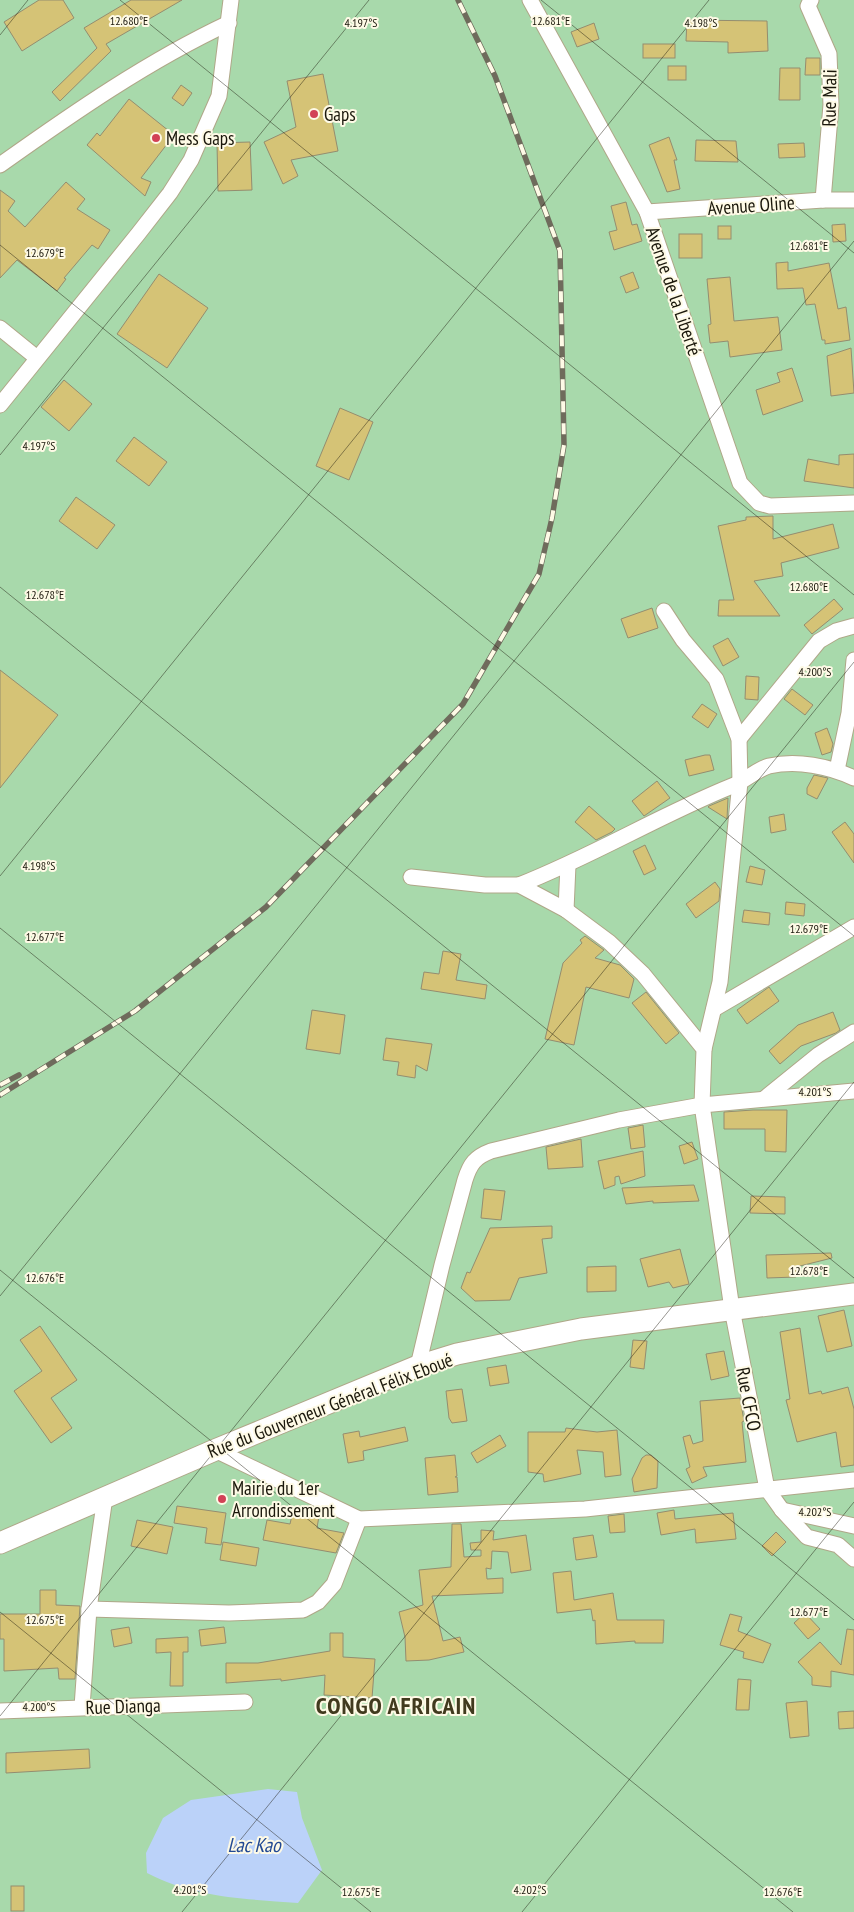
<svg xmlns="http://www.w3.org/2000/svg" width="854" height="1912" font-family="'PT Sans Narrow',sans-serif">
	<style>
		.green { fill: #a8d9ab }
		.water { fill: #bbd2f9 }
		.building { fill: #d5c376; stroke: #948d6f }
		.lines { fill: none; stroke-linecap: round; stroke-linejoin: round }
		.minor-casing { stroke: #afa788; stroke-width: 17 }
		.secondary-casing { stroke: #afa788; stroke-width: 23 }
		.minor { stroke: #fff; stroke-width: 15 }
		.secondary { stroke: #fff; stroke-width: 21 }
		.rail-casing { stroke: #6f6b5c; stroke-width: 5.5 }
		.rail { stroke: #fefae6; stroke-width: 4; stroke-dasharray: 11; stroke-linecap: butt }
		.ticks { fill: none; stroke: #1a170b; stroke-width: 1; stroke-opacity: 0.45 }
		.poi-dot { fill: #d24156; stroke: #fefae6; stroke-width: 2 }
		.labels { text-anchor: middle; stroke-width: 4; stroke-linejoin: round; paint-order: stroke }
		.street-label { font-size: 19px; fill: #1a170b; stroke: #fefae6 }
		.poi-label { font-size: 19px; fill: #1a170b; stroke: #fefae6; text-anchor: start }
		.water-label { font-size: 20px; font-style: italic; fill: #224993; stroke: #fefae6 }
		.district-label { font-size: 24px; font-weight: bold; letter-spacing: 1px; fill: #413a1e; stroke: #fefae6 }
		.ticks-label { font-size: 12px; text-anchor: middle; fill: #1a170b; stroke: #fefae6; stroke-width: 4; stroke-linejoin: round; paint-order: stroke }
	</style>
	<rect width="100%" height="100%" fill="#fefae6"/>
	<rect class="green" x="0" y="0" width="854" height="1912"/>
	<path class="water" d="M268 1789 297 1792 302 1818 322 1870 298 1903C246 1899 195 1898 147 1873L146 1853 163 1818 191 1800Z"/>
	<g class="building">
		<polygon points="39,0 63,0 74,18 22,51 4,22"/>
		<polygon points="131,0 182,0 106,44 111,51 60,101 52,92 97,48 84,28"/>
		<polygon points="687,20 767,21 768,51 728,53 728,42 686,41"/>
		<polygon points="594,23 599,39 577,47 571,32"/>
		<rect x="643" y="44" width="32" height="14"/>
		<polygon points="806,58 820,58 820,75 805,75"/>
		<rect x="668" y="66" width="18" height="14"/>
		<polygon points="780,68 800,68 800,100 779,100"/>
		<polygon points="323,74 338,151 291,160 298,176 283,184 264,142 296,127 287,81"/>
		<polygon points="181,85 192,93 183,106 172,98"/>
		<polygon points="129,99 174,135 141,178 151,182 145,196 87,145 97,133 100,136"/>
		<polygon points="669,137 677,160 674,160 680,189 667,192 649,145"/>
		<polygon points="696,140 736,141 738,162 695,161"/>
		<polygon points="250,142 252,190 218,191 217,143"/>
		<polygon points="804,143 805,157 779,158 778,144"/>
		<polygon points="66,182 85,199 77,209 110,230 98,249 92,245 64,278 66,279 57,291 17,260 0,278 0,190 15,201 8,211 25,227"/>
		<polygon points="626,202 632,225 637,224 642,241 614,250 609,232 617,230 611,206"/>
		<polygon points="845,224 846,241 833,242 832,225"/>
		<rect x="718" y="226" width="13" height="13"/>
		<rect x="679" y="234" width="23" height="24"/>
		<polygon points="788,262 788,271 829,263 838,309 846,307 850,340 825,344 825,340 822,340 815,304 806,305 803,288 777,289 776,263"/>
		<polygon points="633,272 639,288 626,293 620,277"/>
		<polygon points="159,274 208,308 167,368 117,334"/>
		<polygon points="730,277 734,321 778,317 782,350 730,357 728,341 710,343 708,325 711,324 707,279"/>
		<polygon points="851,348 854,393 831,396 827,356"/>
		<polygon points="792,368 803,401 763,415 756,390 780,382 777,373"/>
		<polygon points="64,380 92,404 69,431 41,407"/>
		<polygon points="340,408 373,422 349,480 316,466"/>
		<polygon points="134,437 167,462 149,486 116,461"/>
		<polygon points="854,454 854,488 804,481 808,459 839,465 839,455"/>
		<polygon points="76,497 115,525 97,549 59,521"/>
		<polygon points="773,516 773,539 833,524 839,548 781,563 783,576 754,581 780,616 718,616 719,600 734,600 718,526 746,520 746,517"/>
		<polygon points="834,599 843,609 812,634 804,625"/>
		<polygon points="652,608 658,628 628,638 621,619"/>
		<polygon points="728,638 739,657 723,666 713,646"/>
		<polygon points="0,670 58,715 0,788"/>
		<polygon points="746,676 759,677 758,700 745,699"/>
		<polygon points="792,689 813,705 805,715 784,699"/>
		<polygon points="702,704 717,714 708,728 692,717"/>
		<polygon points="827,728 833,744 831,752 822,755 815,733"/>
		<polygon points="705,755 710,755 714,770 689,776 685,760"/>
		<polygon points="814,775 828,778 817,799 807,794 807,788"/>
		<polygon points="657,781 670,798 644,816 632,801"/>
		<polygon points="728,798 727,819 708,807 709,806"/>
		<polygon points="589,806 615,829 612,832 596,840 575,822"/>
		<polygon points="784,814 786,830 771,833 769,817"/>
		<polygon points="845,822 854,834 854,863 832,832"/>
		<polygon points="645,845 656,869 644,875 633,851"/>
		<polygon points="750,866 765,870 762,885 746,882"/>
		<polygon points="715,882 720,889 719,901 696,918 686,904"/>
		<polygon points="786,902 805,904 804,916 785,914"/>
		<polygon points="744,910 770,913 769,925 742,922"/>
		<polygon points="585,936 604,950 595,958 620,965 634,979 629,998 586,987 574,1045 545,1039 563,963 582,943 580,940"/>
		<polygon points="443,951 461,954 456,980 487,985 485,999 421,989 424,972 439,974"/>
		<polygon points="769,987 779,1001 747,1024 737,1010"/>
		<polygon points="646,992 679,1033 666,1044 632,1003"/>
		<polygon points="312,1010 345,1015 340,1054 306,1049"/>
		<polygon points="833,1012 840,1030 836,1033 801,1046 780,1064 769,1051 798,1025"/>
		<polygon points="386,1038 432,1044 427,1071 416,1065 415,1078 397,1075 399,1062 383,1060"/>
		<polygon points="753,1110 787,1110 786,1152 765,1151 765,1129 724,1129 724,1112"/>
		<polygon points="643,1125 645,1147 631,1149 628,1128"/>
		<polygon points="581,1139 583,1167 548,1169 546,1147"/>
		<polygon points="692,1142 698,1159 684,1164 679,1146"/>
		<polygon points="643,1151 645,1176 621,1184 619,1176 615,1177 615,1185 604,1189 598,1161"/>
		<polygon points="694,1185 699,1201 653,1203 653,1201 626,1204 622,1188"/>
		<polygon points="484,1189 505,1191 501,1220 481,1218"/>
		<polygon points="751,1196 785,1197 785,1214 750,1213"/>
		<polygon points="552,1226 552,1238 542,1239 547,1273 519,1278 510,1300 475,1301 461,1288 467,1272 470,1273 490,1228"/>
		<polygon points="680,1249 689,1284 673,1288 669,1282 648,1287 640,1259"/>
		<polygon points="831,1253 832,1258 796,1267 796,1277 767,1278 766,1255"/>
		<polygon points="616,1266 616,1291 587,1292 587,1267"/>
		<polygon points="844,1310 852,1346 827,1352 818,1316"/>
		<polygon points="40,1326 77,1380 51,1398 72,1428 51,1443 14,1391 42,1371 20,1340"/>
		<polygon points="800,1328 809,1394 821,1391 822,1394 848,1387 854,1409 854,1465 841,1467 836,1432 797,1442 786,1400 790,1399 780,1332"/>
		<polygon points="633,1340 647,1341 644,1369 630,1367"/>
		<polygon points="724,1351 729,1376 711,1380 706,1354"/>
		<polygon points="506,1365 509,1383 490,1386 487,1368"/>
		<polygon points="462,1389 467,1421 452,1423 449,1418 446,1391"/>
		<polygon points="740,1398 744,1421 742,1422 746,1462 703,1467 707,1476 692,1483 686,1469 690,1467 683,1437 690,1435 693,1444 703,1441 700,1401"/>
		<polygon points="405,1427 408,1441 363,1451 364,1460 348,1463 343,1434 359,1431 360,1437"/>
		<polygon points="566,1428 597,1432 617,1430 621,1475 605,1477 603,1452 577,1450 581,1474 544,1482 543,1474 528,1472 528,1432 565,1432"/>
		<polygon points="500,1435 506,1446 477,1463 471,1453"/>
		<polygon points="455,1455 457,1476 455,1477 457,1477 458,1492 428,1495 425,1458"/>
		<polygon points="646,1455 651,1455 658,1461 657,1488 634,1492 632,1479 642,1458"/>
		<polygon points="177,1506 226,1513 221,1545 205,1543 207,1528 174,1523"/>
		<polygon points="674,1510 675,1519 733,1513 736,1539 696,1543 695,1529 661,1535 657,1513"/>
		<polygon points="293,1511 319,1516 317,1528 344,1533 336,1553 263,1540 267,1520 290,1524"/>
		<polygon points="624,1514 625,1532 610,1533 608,1516"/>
		<polygon points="137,1520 173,1527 167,1554 131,1546"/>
		<polygon points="452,1524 461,1524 464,1557 481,1556 481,1550 471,1550 470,1543 481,1542 481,1530 494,1531 493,1540 526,1535 531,1570 511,1573 508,1552 492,1551 491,1569 486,1568 487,1579 503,1578 503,1593 432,1596 443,1641 460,1637 464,1652 429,1660 406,1661 405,1637 399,1612 423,1605 419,1570 451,1567"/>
		<polygon points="776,1532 786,1542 772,1556 762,1546"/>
		<polygon points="593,1535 597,1557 576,1560 573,1538"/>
		<polygon points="223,1542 259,1548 256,1566 220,1560"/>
		<polygon points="571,1571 574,1600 613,1593 617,1620 664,1620 663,1643 635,1643 635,1641 596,1644 595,1620 593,1621 591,1609 557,1613 553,1573"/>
		<polygon points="40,1590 56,1590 56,1605 80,1606 75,1679 59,1679 58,1668 4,1671 4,1639 0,1639 0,1614 40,1614"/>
		<polygon points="805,1613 820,1629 808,1639 794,1623"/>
		<polygon points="730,1614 742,1617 738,1631 771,1644 763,1663 743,1658 744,1652 720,1645"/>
		<polygon points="129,1627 132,1643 114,1647 111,1630"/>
		<polygon points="224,1627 226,1643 201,1646 199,1630"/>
		<polygon points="847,1629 854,1630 854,1675 831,1671 831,1687 812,1685 812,1677 798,1662 820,1642 841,1665"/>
		<polygon points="330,1633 343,1633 343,1657 375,1659 372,1698 324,1695 325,1675 281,1681 281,1679 226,1683 226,1663 258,1663 330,1651"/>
		<polygon points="188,1637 188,1652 183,1652 183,1686 170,1686 171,1652 156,1653 156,1639"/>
		<polygon points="738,1679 751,1680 749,1710 736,1710"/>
		<polygon points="807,1701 809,1736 790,1738 786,1703"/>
		<polygon points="854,1711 854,1728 839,1729 838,1712"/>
		<polygon points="89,1749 90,1768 6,1773 6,1753"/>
		<rect x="11" y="1886" width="13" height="25"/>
	</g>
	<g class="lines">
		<defs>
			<g id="minor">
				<polyline points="530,0 647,212 740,483 759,503 770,506 854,503"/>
				<polyline points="811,0 808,6 829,54 831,105 823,200"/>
				<path d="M0 165C73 113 148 61 229 23"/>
				<polyline points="647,212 823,200 854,200"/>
				<polyline points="0,328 37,358"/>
				<polyline points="0,405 138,234 170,193 191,160 219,96 231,0"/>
				<polyline points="664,611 683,640 716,679 739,739 740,782 720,982 704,1049"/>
				<polyline points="739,739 819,641 836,631 854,626"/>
				<polyline points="837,770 849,713 854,660"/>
				<polyline points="411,877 485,885 519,885 566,910 609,942 643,974 704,1049 702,1105 732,1309 767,1489 782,1510 807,1537 838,1545 854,1559"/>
				<path d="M519 885C593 856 660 815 732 786 745 781 757 769 769 766 797 760 829 766 854 778"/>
				<polyline points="566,910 568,865"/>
				<polyline points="714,1009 854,927"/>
				<polyline points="765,1098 818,1055 854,1032"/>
				<path d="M418 1366 442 1265 465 1180C470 1164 475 1157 491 1151L619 1120 702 1105 854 1091"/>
				<polyline points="215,1450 359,1519 585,1509 854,1480"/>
				<polyline points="782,1510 854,1526"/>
				<polyline points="89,1609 229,1613 303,1610 318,1602 334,1584 359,1519"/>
				<polyline points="82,1707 89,1609 105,1497"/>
				<polyline points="0,1711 245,1702"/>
			</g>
			<polyline id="secondary" points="0,1543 215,1450 418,1366 457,1354 581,1329 854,1294"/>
		</defs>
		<use href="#minor" class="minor-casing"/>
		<use href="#secondary" class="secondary-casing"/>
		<use href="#minor" class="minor"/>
		<use href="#secondary" class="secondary"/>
		<defs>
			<g id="rail">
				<polyline points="0,1085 19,1075"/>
				<polyline points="0,1095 135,1011 266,907 463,704 539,574 552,518 564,445 560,251 495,76 458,0"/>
			</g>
		</defs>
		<use href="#rail" class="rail-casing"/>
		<use href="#rail" class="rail"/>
	</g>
	<path class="ticks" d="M120 0 854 595M541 0 854 253M0 35 28 0M0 245 854 936M0 455 369 0M0 587 854 1278M0 876 709 0M0 928 854 1620M0 1270 793 1912M0 1296 854 241M0 1612 371 1912M0 1716 854 662M182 1912 854 1082M522 1912 854 1502"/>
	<g class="poi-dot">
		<circle cx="314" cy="114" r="5"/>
		<circle cx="156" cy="138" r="5"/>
		<circle cx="222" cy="1499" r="5"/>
	</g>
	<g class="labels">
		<g class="street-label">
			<text transform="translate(829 98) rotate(-89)" y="7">Rue Mali</text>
			<text transform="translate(751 205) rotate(-4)" y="7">Avenue Oline</text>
			<text transform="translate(674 291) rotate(71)" y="7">Avenue de la Liberté</text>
			<text transform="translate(749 1399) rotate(79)" y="7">Rue CFCO</text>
			<text transform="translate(330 1405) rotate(-21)" y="7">Rue du Gouverneur Général Félix Eboué</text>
			<text transform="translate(123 1706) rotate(-2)" y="7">Rue Dianga</text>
		</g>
		<g class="poi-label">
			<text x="324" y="121">Gaps</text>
			<text x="166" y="145">Mess Gaps</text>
			<text x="232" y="1495">Mairie du 1er<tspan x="232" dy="22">Arrondissement</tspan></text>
		</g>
		<g class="water-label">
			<text x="254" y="1852">Lac Kao</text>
		</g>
		<g class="district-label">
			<text x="396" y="1714">CONGO AFRICAIN</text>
		</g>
	</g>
	<g class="ticks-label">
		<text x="129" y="25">12.680°E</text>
		<text x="551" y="25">12.681°E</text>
		<text x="361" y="27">4.197°S</text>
		<text x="701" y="27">4.198°S</text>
		<text x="809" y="250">12.681°E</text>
		<text x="45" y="257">12.679°E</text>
		<text x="39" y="450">4.197°S</text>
		<text x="809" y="591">12.680°E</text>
		<text x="45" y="599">12.678°E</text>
		<text x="815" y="676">4.200°S</text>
		<text x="39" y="870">4.198°S</text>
		<text x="809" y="933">12.679°E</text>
		<text x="45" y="941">12.677°E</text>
		<text x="815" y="1096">4.201°S</text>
		<text x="809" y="1275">12.678°E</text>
		<text x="45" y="1282">12.676°E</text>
		<text x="815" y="1516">4.202°S</text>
		<text x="809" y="1616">12.677°E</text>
		<text x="45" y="1624">12.675°E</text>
		<text x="39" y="1711">4.200°S</text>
		<text x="190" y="1894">4.201°S</text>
		<text x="530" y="1894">4.202°S</text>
		<text x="361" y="1896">12.675°E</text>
		<text x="783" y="1896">12.676°E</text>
	</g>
</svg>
